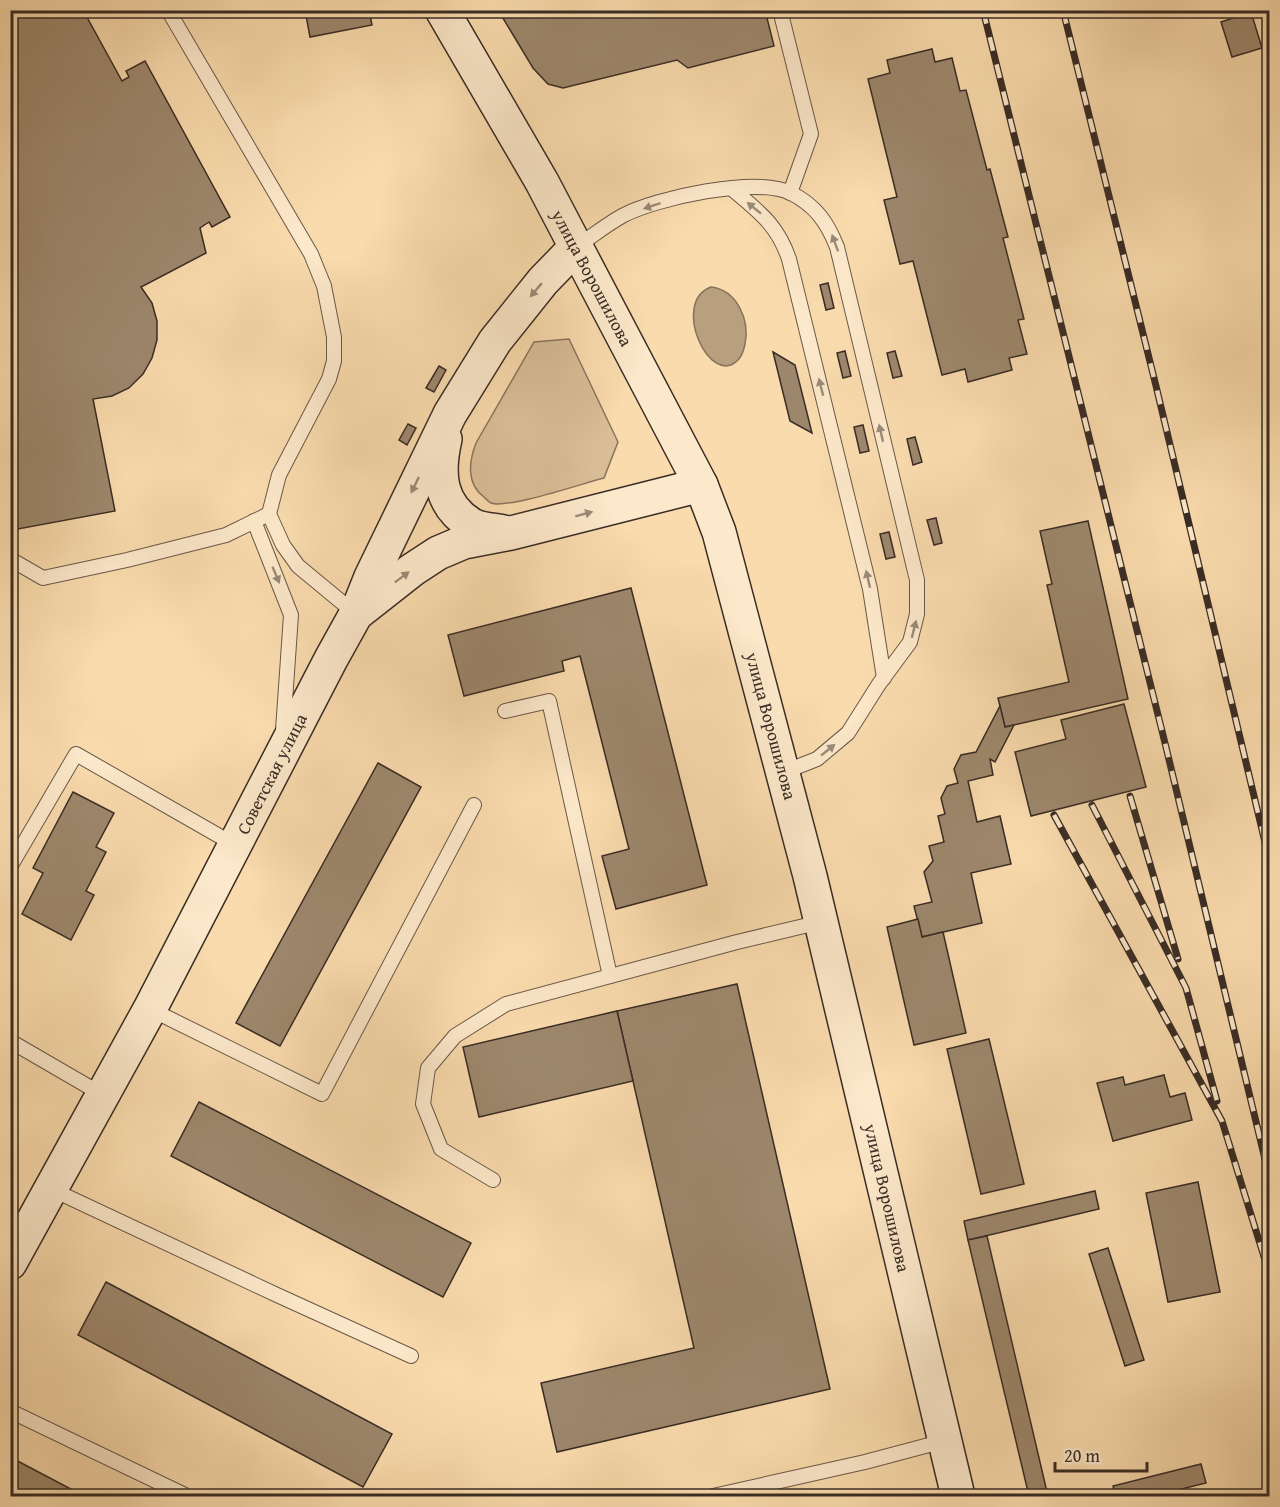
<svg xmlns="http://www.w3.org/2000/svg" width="1280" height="1507" font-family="'Gentium Book Plus',serif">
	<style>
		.green { fill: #d9bd96; stroke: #89745e; stroke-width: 1.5 }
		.water { fill: #b8a07f; stroke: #85725b; stroke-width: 1.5 }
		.building { fill: #9d876c; stroke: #392c25; stroke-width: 1.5 }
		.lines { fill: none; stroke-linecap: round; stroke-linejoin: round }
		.lane-casing { stroke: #695847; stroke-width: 16 }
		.secondary-casing { stroke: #392c25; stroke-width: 36 }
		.lane { stroke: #fce8ca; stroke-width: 14 }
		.secondary { stroke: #fce8ca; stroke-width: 33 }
		.rail-casing { stroke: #392c25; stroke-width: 7 }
		.rail { stroke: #fce8ca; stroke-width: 4.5; stroke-dasharray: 14; stroke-linecap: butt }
		.oneway { fill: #9a8a78 }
		.labels { text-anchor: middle; stroke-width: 5; stroke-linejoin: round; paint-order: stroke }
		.street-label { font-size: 18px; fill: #392c25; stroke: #fce8ca }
	</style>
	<rect width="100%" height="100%" fill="#fadbad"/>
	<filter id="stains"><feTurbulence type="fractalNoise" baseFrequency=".00333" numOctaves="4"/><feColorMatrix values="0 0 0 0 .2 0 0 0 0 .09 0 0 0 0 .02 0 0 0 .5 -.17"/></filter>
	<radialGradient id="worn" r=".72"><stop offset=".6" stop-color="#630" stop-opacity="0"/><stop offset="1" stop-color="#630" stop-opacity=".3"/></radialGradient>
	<path class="green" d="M569 339 618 442 604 478C584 483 508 509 491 503 488 502 486 499 484 497 466 484 469 461 476 443L534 342Z"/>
	<path class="water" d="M711 287C737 290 750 320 745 344 744 349 742 356 738 360 710 389 670 302 711 287Z"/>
	<g class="building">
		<polygon points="10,10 83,10 122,81 129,77 126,71 145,61 230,217 212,227 209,222 200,228 206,253 141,287 152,303 157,321 157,340 152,358 143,374 129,388 112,396 93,399 115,511 18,529 10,515"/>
		<polygon points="305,10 369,10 372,25 310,37"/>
		<polygon points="498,10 765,10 774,46 688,68 677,60 563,88 548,84 533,68"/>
		<polygon points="1251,12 1262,48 1232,57 1221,22"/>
		<polygon points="932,49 935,62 952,58 960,91 966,90 987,170 990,169 1008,237 1003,238 1024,319 1018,320 1027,354 1009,358 1012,370 968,382 965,369 942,375 913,261 900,264 884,200 897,197 868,79 890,73 887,60"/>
		<polygon points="828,283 834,308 826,310 820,285"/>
		<polygon points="845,351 851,376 843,378 837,353"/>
		<polygon points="895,351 902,376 893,378 887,353"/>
		<polygon points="773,352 795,365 812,433 790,421"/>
		<polygon points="439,366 446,370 434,392 426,388"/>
		<polygon points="408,424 416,428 407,445 399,440"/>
		<polygon points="863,425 869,451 860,453 854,427"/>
		<polygon points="915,437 922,462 913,465 907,439"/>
		<polygon points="936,518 942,543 934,545 927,520"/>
		<polygon points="1088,521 1128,699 1005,727 998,698 1069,682 1047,585 1052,584 1040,531"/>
		<polygon points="889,532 895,557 886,559 880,534"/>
		<polygon points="631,588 707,885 616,909 602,856 629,849 580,656 562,661 564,671 464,696 448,635"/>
		<polygon points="1124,704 1146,787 1031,816 1015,752 1066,739 1061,720"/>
		<polygon points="1000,706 1005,727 1014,725 995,762 990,759 993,775 968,781 977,822 1000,816 1011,864 971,873 982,923 922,937 914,906 932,902 924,872 933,861 929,846 944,842 938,816 945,814 941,798 947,786 958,783 954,769 961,755 976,752"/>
		<polygon points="378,763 421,787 280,1046 236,1023"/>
		<polygon points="73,792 114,813 96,847 106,852 86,891 94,895 71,940 22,914 43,873 33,868"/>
		<polygon points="918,919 922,937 943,932 966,1033 914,1045 887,927"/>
		<polygon points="737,984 830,1389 557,1452 541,1383 694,1348 617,1011"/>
		<polygon points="617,1011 633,1081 479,1117 463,1047"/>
		<polygon points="989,1039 1024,1184 981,1194 947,1049"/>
		<polygon points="1164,1075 1170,1097 1185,1093 1192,1120 1113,1141 1097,1083 1123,1077 1125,1085"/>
		<polygon points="199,1102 471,1243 443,1297 171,1156"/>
		<polygon points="1198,1182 1220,1292 1168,1302 1146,1193"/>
		<polygon points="1095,1191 1099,1209 968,1240 964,1221"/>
		<polygon points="987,1236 1047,1492 1029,1496 968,1240"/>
		<polygon points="1108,1248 1144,1360 1125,1366 1089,1254"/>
		<polygon points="106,1282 392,1434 363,1487 78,1335"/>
		<polygon points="10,1457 84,1496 10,1496"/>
		<polygon points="1201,1464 1206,1483 1153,1496 1116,1496 1113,1486"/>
	</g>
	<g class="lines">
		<defs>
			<g id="lane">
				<polyline points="168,10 311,254 324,286 334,337 334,361 329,379 279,475 269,514 283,545 298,566 356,614"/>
				<polyline points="780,10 811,134 790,193"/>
				<path d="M732 189C759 212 777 224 789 259L870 589 884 678"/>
				<path d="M576 247C591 237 606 225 622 216 655 198 756 176 791 193 816 206 827 222 837 247L917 580V614L910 642 879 684 848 733 817 759 784 772"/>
				<polyline points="254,521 291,615 283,730"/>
				<polyline points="10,559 43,578 127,560 226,535 269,514"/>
				<polyline points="505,711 549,701 610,976"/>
				<polyline points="10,867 76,754 235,845"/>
				<polyline points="150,1009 322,1094 474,805"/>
				<polyline points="10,1041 103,1095"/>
				<polyline points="493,1180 441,1149 423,1104 428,1068 455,1036 506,1004 737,942 821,922"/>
				<polyline points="51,1189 277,1295 411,1356"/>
				<polyline points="10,1411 187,1496"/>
				<polyline points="713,1496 865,1462 944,1441"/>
			</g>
			<g id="secondary">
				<polyline points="442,10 542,182 576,247 701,485 719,532 810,876 958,1496"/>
				<path d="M445 439C437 474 439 505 472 525 481 530 495 530 504 532"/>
				<polyline points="357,612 371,577 450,414 495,341 543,281 576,247"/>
				<polyline points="10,1263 150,1009 331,659 356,614 412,570 438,553 464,542 511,533 701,485"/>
			</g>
		</defs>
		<use href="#lane" class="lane-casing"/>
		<use href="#secondary" class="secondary-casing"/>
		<use href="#lane" class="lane"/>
		<use href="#secondary" class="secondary"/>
		<defs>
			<g id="rail">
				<polyline points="983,10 1165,743 1270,1180"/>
				<polyline points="1063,10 1156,386 1270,863"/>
				<polyline points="1130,796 1178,959"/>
				<polyline points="1092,805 1186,988 1217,1101"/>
				<polyline points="1054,815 1222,1121 1270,1276"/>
			</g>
		</defs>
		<use href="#rail" class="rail-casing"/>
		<use href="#rail" class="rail"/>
	</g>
	<defs><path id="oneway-solid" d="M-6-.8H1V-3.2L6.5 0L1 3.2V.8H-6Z" transform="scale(1.5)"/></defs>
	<g class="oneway">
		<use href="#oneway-solid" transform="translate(652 206) rotate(162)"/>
		<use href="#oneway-solid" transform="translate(754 208) rotate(-141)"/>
		<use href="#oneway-solid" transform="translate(835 243) rotate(-110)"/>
		<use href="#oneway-solid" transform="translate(536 290) rotate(130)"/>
		<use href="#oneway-solid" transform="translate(821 387) rotate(-104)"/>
		<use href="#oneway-solid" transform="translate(881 433) rotate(-103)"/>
		<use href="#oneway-solid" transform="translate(415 485) rotate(116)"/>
		<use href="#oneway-solid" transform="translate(584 514) rotate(-15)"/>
		<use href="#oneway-solid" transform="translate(276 575) rotate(67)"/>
		<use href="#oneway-solid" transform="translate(402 577) rotate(-37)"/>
		<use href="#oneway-solid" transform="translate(868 579) rotate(-103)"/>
		<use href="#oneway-solid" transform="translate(914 629) rotate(-76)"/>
		<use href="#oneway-solid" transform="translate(828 750) rotate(-39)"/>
	</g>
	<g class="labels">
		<g class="street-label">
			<text transform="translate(592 278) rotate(62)" y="6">улица Ворошилова</text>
			<text transform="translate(771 726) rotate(75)" y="6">улица Ворошилова</text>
			<text transform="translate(272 774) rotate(-63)" y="6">Советская улица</text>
			<text transform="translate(887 1198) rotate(77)" y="6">улица Ворошилова</text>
		</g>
	</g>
	<rect width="1280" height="1507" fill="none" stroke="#fadbad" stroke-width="36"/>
	<rect x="12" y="12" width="1256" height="1483" fill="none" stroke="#392c25" stroke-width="3"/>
	<rect x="18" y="18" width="1244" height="1471" fill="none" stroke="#392c25" stroke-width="1.5"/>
	<path d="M1055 1462v9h92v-9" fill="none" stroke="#392c25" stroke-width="3"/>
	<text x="1064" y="1462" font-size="18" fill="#392c25" stroke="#fce8ca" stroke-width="4.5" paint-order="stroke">20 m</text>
	<rect width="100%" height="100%" filter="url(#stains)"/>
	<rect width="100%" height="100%" fill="url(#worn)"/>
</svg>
